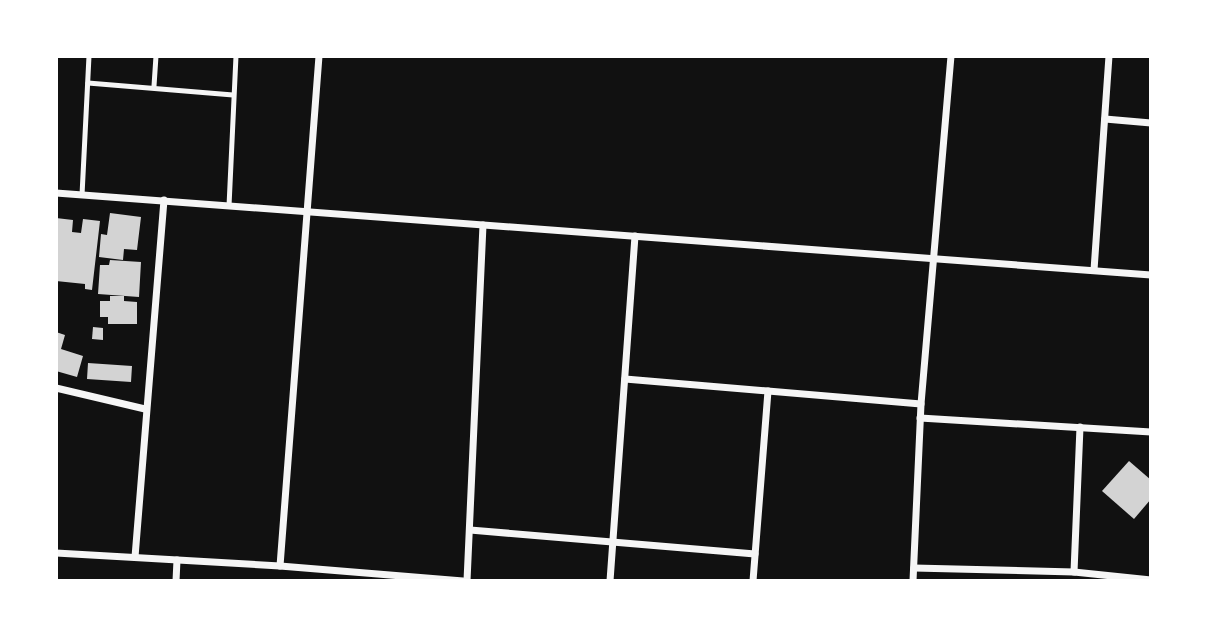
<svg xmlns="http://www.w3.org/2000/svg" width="1207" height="637" font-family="Overpass,sans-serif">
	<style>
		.building { fill: #d3d3d3 }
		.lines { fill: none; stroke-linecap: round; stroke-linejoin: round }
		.service { stroke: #f5f5f5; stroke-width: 5 }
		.minor { stroke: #f5f5f5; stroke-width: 7 }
	</style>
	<rect width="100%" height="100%" fill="#111"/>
	<g class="building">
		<polygon points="110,213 141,217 137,250 124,249 123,260 99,257 101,234 107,235"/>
		<polygon points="56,218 73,220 72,232 81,233 83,219 100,221 92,290 85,289 85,284 56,281"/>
		<polygon points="110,260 141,262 139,297 98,294 100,265 109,265"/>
		<polygon points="110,296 124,296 124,301 137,302 137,324 108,324 108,317 100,317 100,301 110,301"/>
		<polygon points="93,327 103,328 103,340 92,339"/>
		<polygon points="56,332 65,335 61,349 83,356 77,377 56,371"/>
		<polygon points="88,363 132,366 131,382 87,379"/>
		<polygon points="1129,461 1151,480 1151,499 1134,519 1102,491"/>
	</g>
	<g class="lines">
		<g class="service">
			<polyline points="88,83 233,95"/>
			<polyline points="154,86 156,56"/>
			<polyline points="82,195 89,56"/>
			<polyline points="229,206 236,56"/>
		</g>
		<g class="minor">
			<polyline points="1105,119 1151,123"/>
			<polyline points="56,193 1151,275"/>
			<polyline points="1094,270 1109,56"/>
			<polyline points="625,379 921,404"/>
			<polyline points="56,388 145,409"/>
			<polyline points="920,418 1151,432"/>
			<polyline points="470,530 755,554"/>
			<polyline points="56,553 280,566 463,581"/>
			<polyline points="135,557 164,200"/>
			<polyline points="280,566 319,56"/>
			<polyline points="914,568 1074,572 1151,580"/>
			<polyline points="1074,572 1080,427"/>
			<polyline points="176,581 177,560"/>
			<polyline points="467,581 483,225"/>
			<polyline points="610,581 635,236"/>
			<polyline points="753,581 768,391"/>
			<polyline points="913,581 921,404 951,56"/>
		</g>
	</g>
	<rect width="1207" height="637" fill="none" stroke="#ffffff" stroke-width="116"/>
</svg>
